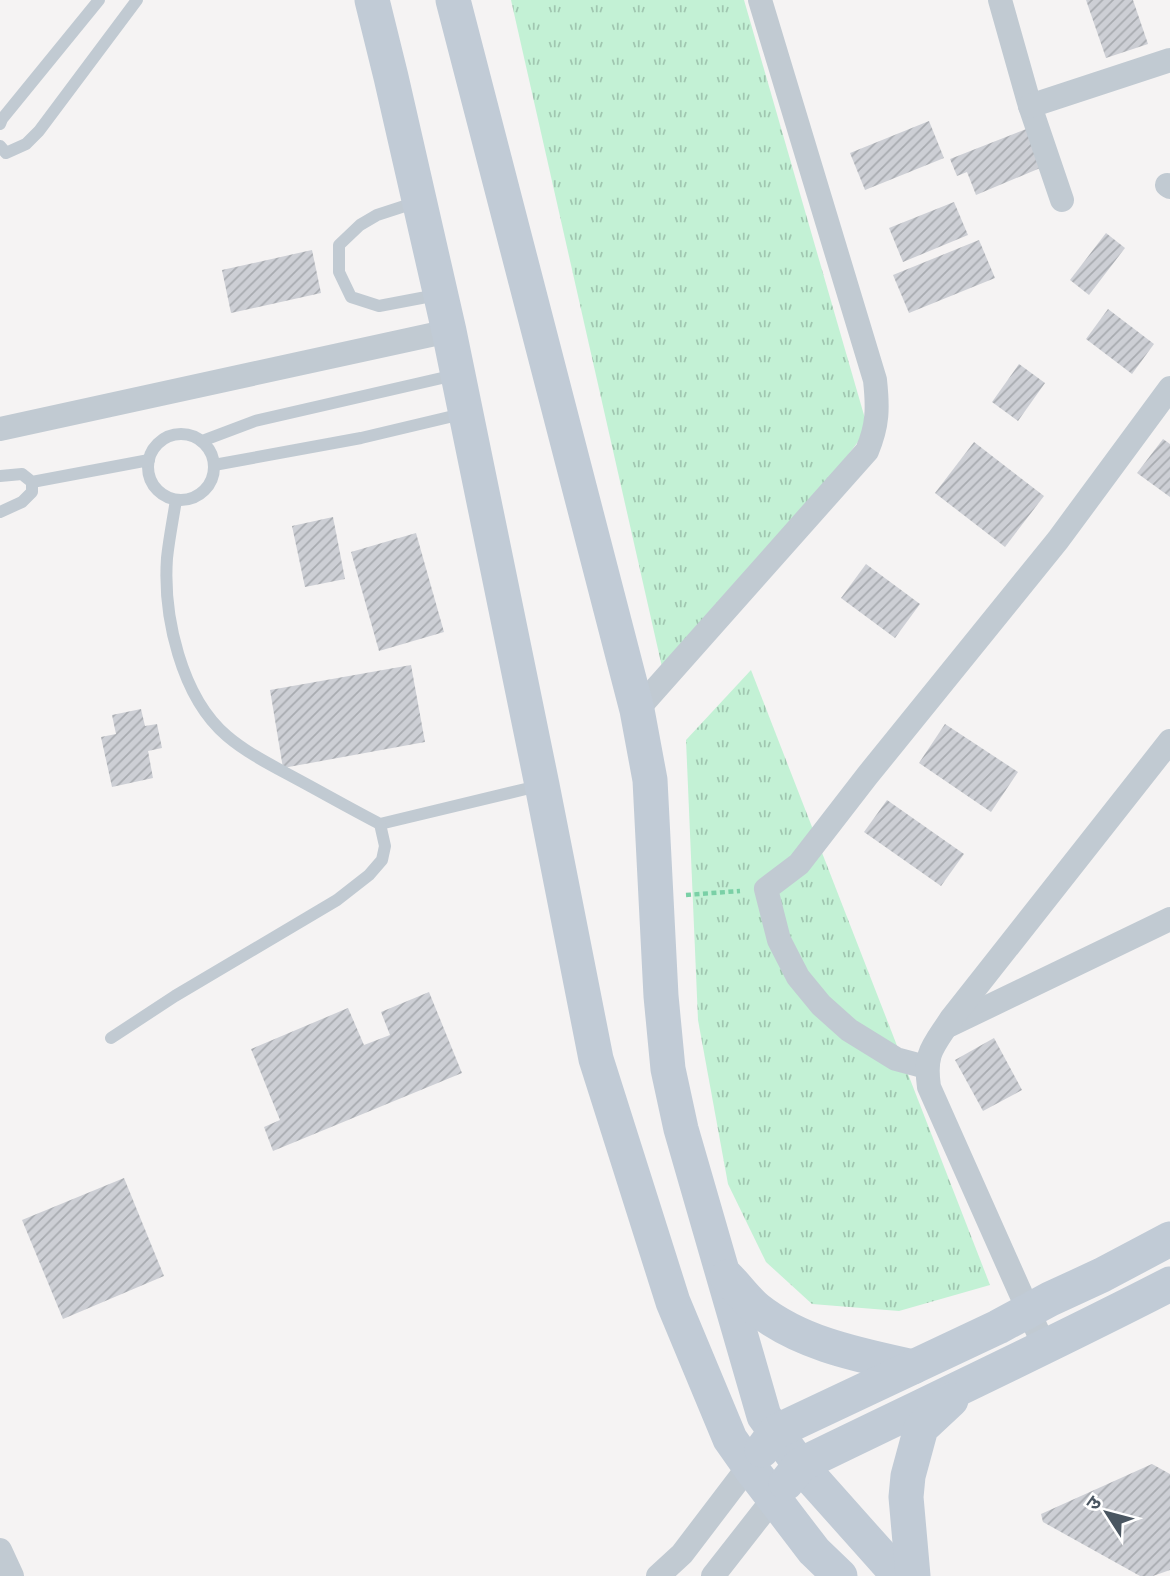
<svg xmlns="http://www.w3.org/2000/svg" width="1170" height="1576" font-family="Cabin,'Noto Sans Devanagari',sans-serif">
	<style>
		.grass { fill: url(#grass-tufts) }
		.building { fill: url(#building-hatch) }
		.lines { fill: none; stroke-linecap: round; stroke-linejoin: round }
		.path { stroke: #7ad0a6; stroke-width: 4.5; stroke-dasharray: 5 3.5; stroke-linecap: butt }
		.lane { stroke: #c1cad2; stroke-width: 12 }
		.street { stroke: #c1cad2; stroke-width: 24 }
		.secondary { stroke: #c1cbd6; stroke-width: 35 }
	</style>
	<defs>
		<pattern id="grass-tufts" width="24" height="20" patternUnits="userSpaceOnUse" patternTransform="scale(1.75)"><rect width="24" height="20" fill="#c3f1d5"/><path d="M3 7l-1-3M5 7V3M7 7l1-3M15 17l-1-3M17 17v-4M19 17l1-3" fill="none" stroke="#a0c6b0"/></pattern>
		<pattern id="building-hatch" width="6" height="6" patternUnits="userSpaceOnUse" patternTransform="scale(1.75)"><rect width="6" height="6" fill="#cdcfd5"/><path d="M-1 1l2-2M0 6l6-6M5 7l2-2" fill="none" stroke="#a8abb0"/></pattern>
	</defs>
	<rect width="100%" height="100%" fill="#f5f3f3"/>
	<g class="grass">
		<polygon points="511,0 744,0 868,429 667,689"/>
		<polygon points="751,670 990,1285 899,1311 812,1304 766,1262 728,1184 698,1020 686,740"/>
	</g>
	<g class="building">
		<polygon points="1086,0 1133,0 1148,44 1106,58"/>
		<polygon points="929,121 944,158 865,190 850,153"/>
		<polygon points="1029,128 1045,166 976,195 967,172 957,176 950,159"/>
		<polygon points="954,202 968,235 903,262 889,228"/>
		<polygon points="1106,233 1125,248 1089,295 1070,280"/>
		<polygon points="979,240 995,278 909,313 893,275"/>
		<polygon points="312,250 321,293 231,313 222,270"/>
		<polygon points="1108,309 1154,344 1132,374 1086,339"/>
		<polygon points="1019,364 1045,383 1018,421 992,402"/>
		<polygon points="1163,439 1170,444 1170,497 1137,473"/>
		<polygon points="974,442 1044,496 1005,547 935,493"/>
		<polygon points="333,517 345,579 305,587 292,526"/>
		<polygon points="416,533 444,632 379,651 351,552"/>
		<polygon points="866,564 920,604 895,638 841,598"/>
		<polygon points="411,665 425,742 283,768 270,690"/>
		<polygon points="141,709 145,726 157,724 162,748 148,751 153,778 112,787 101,737 116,734 112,715"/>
		<polygon points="945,724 1018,772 991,812 919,763"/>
		<polygon points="887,800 964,854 941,886 864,832"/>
		<polygon points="429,992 462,1073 273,1151 264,1127 280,1120 251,1049 348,1008 364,1045 390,1035 381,1012"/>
		<polygon points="994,1038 1022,1090 983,1111 955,1060"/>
		<polygon points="124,1178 164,1276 63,1319 22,1220"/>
		<polygon points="1152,1464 1170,1474 1170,1570 1153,1576 1140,1576 1043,1522 1041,1514"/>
	</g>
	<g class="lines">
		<polyline class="path" points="686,895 740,891"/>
		<g class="lane">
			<polyline points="0,124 2,119 99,0"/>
			<polyline points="0,146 6,153 26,144 39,131 137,0"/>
			<polyline points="417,202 377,215 360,225 339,245 339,272 351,297 379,306 437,295"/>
			<circle cx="181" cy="467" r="33"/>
			<polyline points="202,441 255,421 455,375"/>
			<polyline points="214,465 361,438 462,414"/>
			<polyline points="0,476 22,474 32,482 149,460"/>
			<path d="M176 500C173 519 169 539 167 558 163 616 181 697 227 736 247 753 271 765 295 778 323 793 351 809 380 824L538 786"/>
			<polyline points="0,512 22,502 32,492 32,482"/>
			<polyline points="111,1038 175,996 337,900 369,875 382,860 385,846 380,824"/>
		</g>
		<g class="street">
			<polyline points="1000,0 1030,106 1062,200"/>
			<polyline points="1030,106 1170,60"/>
			<polyline points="1167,185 1170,187"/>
			<polyline points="0,429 449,331"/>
			<path d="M637 710 867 451C878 425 878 408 875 380L760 0"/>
			<polyline points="950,1025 1170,919"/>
			<polyline points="926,1067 896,1059 849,1030 821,1005 798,977 779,940 766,889 799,864 867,776 1058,540 1170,388"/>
			<path d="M1045 1348 929 1087C924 1052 933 1047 951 1019L1170 741"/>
			<polyline points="0,1550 12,1576"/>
			<polyline points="658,1576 682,1554 749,1466"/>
			<polyline points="713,1576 774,1498"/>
		</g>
		<g class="secondary">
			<polyline points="372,0 391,77 449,331 542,785 596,1059 673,1302 730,1439 749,1466 814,1551 840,1576"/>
			<polyline points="453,0 637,710 650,780 661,996 668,1069 681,1129 764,1416 800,1465 899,1576"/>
			<path d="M727 1277C737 1287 746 1300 757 1309 801 1344 859 1355 913 1367"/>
			<polyline points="762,1450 775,1432 998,1327 1050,1299 1102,1275 1170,1239"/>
			<path d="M786 1483 800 1465C923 1405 1048 1347 1170 1284"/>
			<polyline points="913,1576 906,1497 908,1476 921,1428 951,1400"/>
		</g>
	</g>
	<g transform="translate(1107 1513) rotate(306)" stroke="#ffffff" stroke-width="5" paint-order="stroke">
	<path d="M0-5L12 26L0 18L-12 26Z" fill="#4a5661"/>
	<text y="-10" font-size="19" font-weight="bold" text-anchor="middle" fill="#4a5661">उ</text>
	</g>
</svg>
